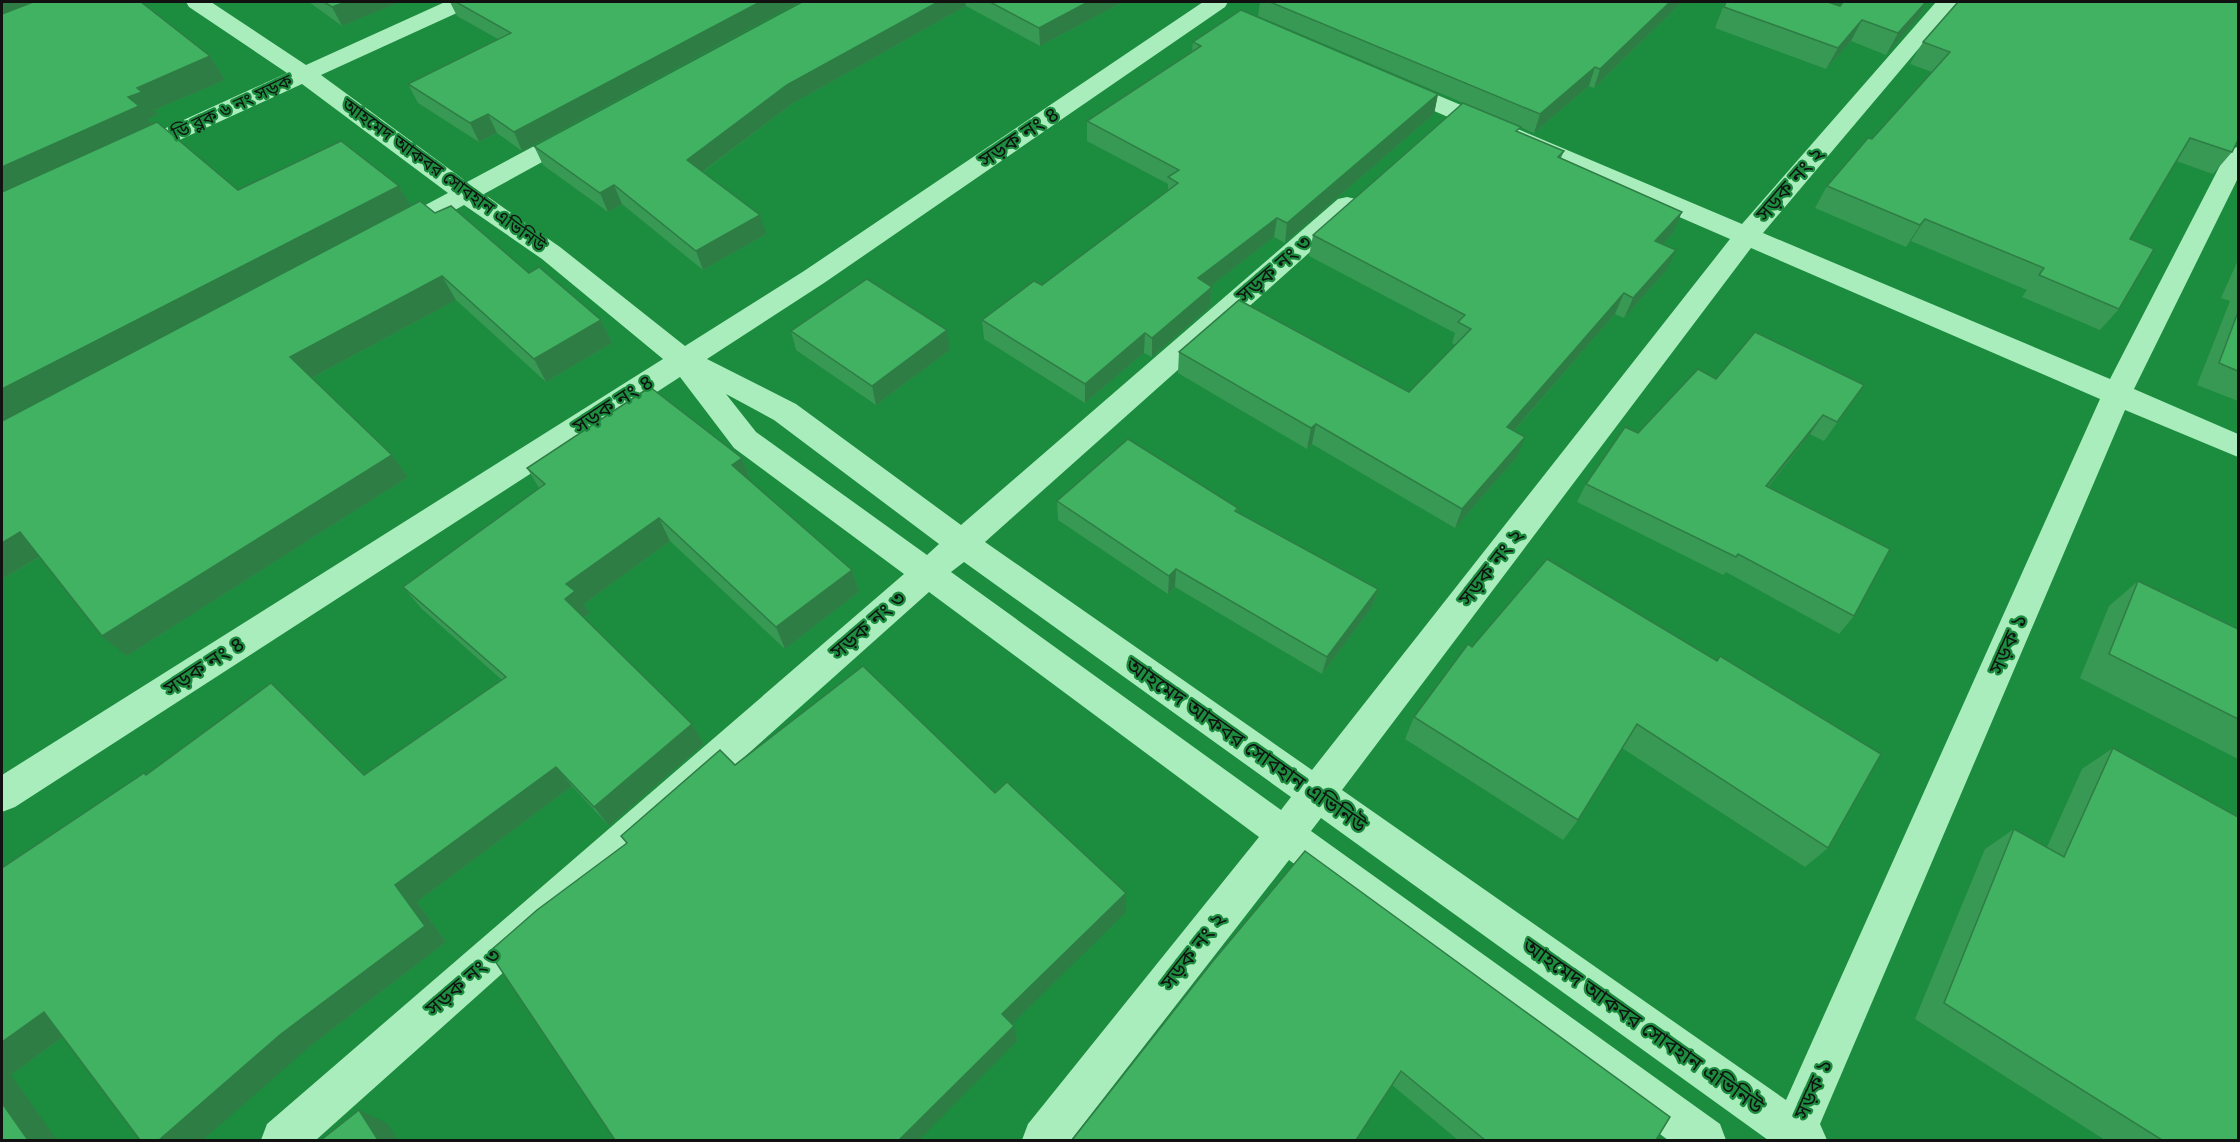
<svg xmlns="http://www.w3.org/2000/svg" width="2240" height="1142" font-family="Arial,'Noto Sans Bengali',sans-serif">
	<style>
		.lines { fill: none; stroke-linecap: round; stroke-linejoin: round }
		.minor { fill: #a9edbc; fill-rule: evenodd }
		.wall { fill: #389954 }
		.shaded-wall { fill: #2e7d45 }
		.building { fill: #41b262; stroke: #2e7d45; stroke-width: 1.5 }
		.labels { text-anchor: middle; stroke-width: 4.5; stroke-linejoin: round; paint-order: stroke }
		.far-street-label { font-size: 18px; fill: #111; stroke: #1c8c3f }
		.street-label { font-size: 21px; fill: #111; stroke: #1c8c3f }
	</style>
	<rect width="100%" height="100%" fill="#1c8c3f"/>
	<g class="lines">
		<path class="minor" d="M186 2H211L306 65 445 2H473L470 7 321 75 467 182 568 128 577 126 586 128 589 133 586 138 484 194 560 247 685 346 804 271 1203 2H1228L1225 7 824 283 707 359 796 404 961 525 1338 199 1347 197 1356 199 1360 205 1356 211 985 542 1312 770 1730 239 1388 91 1384 86 1388 81 1396 79 1404 81 1742 224 1936 2H1958L1763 233 2110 379 2226 154 2229 149 2238 147V178L2134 389 2238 434V457L2125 410 1820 1124 1827 1140H1768L1321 818 1311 831 1720 1124 1726 1140H1668L1289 860 1071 1140H1022L1028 1124 1259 837 929 592 316 1140H261L267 1124 904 574 734 448 680 377 15 807 2 812V775L663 359 542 259 464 205 402 239 393 241 384 239 380 233 384 227 448 193 302 84 140 158 131 160 122 158 119 153 122 148 287 73 189 7ZM1751 248 2100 399 1786 1100 1342 790ZM726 394 774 420 939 544 927 555 756 432ZM964 562 1291 797 1281 810 951 572Z"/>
	</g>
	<g class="wall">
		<polygon points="2,2 210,56 225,80 155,110 158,115 148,119 152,124 238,190 399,186 411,206 435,213 529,273 601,320 612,343 546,382 456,300 312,378 392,455 408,477 127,656 40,557 2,579"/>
		<polygon points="309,2 400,2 342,26"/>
		<polygon points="450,2 799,2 522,151 497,133 479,142 418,103 408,84 498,39 457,16"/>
		<polygon points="802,2 1123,2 1040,46 966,6 792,104 703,172 766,234 703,270 622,204 608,212 543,165 534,146"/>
		<polygon points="1260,2 1682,2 1594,88 1589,86 1534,133 1258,16"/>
		<polygon points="1725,2 1828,2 1840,6 1843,2 1934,2 1931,3 1927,2 1918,18 1886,55 1851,41 1826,69 1715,28"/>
		<polygon points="2238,2 2238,145 2235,146 2232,152 2213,174 2176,161 2130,239 2119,309 2100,330 2022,297 2027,290 1911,241 1906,247 1815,208 1827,186 1872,139 1932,72 1910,64 1923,42"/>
		<polygon points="1193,42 1438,94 1434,114 1285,243 1274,237 1211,286 1212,287 1210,307 1152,357 1144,353 1085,403 984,339 982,320 1042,285 1168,190 1168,184 1087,141 1087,121 1192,51"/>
		<polygon points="1520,133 1564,151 1561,158 1673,233 1662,244 1666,271 1624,318 1615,314 1514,431 1517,457 1455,528 1312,444 1307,449 1178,373 1179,352 1409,392 1455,345 1452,343 1455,333 1309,256 1313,235"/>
		<polygon points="2238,260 2238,401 2197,385 2230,301 2221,298"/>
		<polygon points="791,331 950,350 876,405 796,350"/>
		<polygon points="1716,379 1864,385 1824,441 1810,434 1768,487 1854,616 1839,634 1726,572 1723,575 1577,502 1586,484"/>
		<polygon points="742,458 751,482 852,570 859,592 785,649 670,541 584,604 590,613 584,618 692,724 704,744 609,826 572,786 417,902 446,942 308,1048 63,1037 11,1075 2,1140 2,868 294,704 365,774 502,680 422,609 403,587 539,488 527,468"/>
		<polygon points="1057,501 1238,508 1237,512 1378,589 1372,607 1322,674 1175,587 1168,594 1058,520"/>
		<polygon points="1547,559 1828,848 1805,867 1622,748 1578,820 1563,840 1405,739 1414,717 1472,647"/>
		<polygon points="2138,581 2238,629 2238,759 2080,678 2109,606"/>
		<polygon points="2113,748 2238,1140 2105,1140 1915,1019 1985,849 2014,829 2047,847 2082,769"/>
		<polygon points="1213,961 1656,1140 1458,1140 1392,1085"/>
	</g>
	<g class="shaded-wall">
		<polygon points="2,2 61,2 2,26"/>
		<polygon points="346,2 400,2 342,26 332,7"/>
		<polygon points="760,2 799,2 522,151 514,132"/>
		<polygon points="938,2 965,2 966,6 792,104 693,179 687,160 787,85"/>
		<polygon points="1088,2 1123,2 1040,46 1039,28"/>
		<polygon points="1670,2 1682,2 1594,88 1600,69"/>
		<polygon points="1926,2 1927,2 1918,18 1886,55 1898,33"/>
		<polygon points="1862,20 1851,41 1826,69 1838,48"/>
		<polygon points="210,56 225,80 155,110 158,115 148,119 156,130 2,200 2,167 128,97 137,88"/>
		<polygon points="1595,67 1589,86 1534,133 1540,114"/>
		<polygon points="1438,94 1434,114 1285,243 1287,223"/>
		<polygon points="488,114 497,133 479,142 470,123"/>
		<polygon points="614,185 622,204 608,212 600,193"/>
		<polygon points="399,186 413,209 2,425 2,389"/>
		<polygon points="1682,212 1673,233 1646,262 1655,241"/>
		<polygon points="760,215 766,234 703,270 696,251"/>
		<polygon points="1277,218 1274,237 1197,297 1198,278"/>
		<polygon points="1925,219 1911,241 1906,247 1920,225"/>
		<polygon points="1676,250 1666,271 1624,318 1633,298"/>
		<polygon points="442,276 456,300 308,380 290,357"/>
		<polygon points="1212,287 1210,307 1152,357 1152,338"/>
		<polygon points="1624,293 1615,314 1499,448 1507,427"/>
		<polygon points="601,320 612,343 546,382 534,359"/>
		<polygon points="947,330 950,350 876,405 872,386"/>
		<polygon points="1145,333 1144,353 1085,403 1085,384"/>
		<polygon points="1823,415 1810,434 1753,504 1766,486"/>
		<polygon points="1316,424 1312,444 1307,449 1311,428"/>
		<polygon points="1525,437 1517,457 1455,528 1462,509"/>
		<polygon points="392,455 408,477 127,656 102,636"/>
		<polygon points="742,458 751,482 732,465"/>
		<polygon points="659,518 670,541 584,604 590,613 579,621 565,599 566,584"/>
		<polygon points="20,532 46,553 2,579 2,543"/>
		<polygon points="1176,569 1175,587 1168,594 1169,576"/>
		<polygon points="852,570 859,592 785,649 776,627"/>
		<polygon points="1378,589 1372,607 1322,674 1327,657"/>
		<polygon points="271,683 294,704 385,794 364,775"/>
		<polygon points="692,724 704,744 609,826 594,807"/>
		<polygon points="556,767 572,786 417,902 446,942 308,1048 203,1140 159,1140 395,885"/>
		<polygon points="1126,893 1126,912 1006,1030 1002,1014"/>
		<polygon points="44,1012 78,1026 11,1075 57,1140 28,1140 2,1103 2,1042"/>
		<polygon points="1014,1026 1017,1041 919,1140 899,1140"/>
		<polygon points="359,1110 387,1123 398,1140 378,1140"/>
	</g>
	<g class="building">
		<polygon points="33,2 141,2 210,56 137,88 142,92 128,97 139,106 2,167 2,14"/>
		<polygon points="324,2 346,2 332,7"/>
		<polygon points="456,2 760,2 514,132 488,114 470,123 408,84 511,33"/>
		<polygon points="802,2 938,2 787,85 687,160 760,215 696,251 614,185 600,193 534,146"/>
		<polygon points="990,2 1088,2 1039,28"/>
		<polygon points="1270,2 1670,2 1600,69 1595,67 1540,114"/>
		<polygon points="1726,2 1828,2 1840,6 1843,2 1926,2 1898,33 1862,20 1838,48 1724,7"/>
		<polygon points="1958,2 2238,2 2238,140 2232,152 2190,138 2130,239 2154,249 2119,309 2039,275 2044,268 1925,219 1920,225 1827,186 1868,138 1872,139 1950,52 1923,42"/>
		<polygon points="1241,10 1438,94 1287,223 1277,218 1198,278 1212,287 1152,338 1145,333 1085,384 982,320 1034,281 1042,285 1178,183 1168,177 1179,170 1087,121 1201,46 1193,42"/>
		<polygon points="1463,103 1521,127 1516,131 1564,151 1558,157 1682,212 1655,241 1676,250 1633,298 1624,293 1507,427 1525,437 1462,509 1316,424 1311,428 1179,352 1239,300 1409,392 1471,329 1458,322 1465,315 1313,235"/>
		<polygon points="157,122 238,190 341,141 399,186 2,389 2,192"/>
		<polygon points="420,201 435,213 451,206 529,273 539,267 601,320 534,359 442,276 290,357 392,455 102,636 20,532 2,543 2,421"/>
		<polygon points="867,279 947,330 872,386 791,331"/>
		<polygon points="2238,312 2238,371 2219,363"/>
		<polygon points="1755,332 1864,385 1837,422 1823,415 1766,486 1890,549 1854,616 1738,554 1736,557 1586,484 1625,427 1638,433 1698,369 1716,379"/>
		<polygon points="650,387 742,458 732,465 852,570 776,627 659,518 566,584 575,591 565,599 692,724 594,807 556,767 395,885 425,926 281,1034 159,1140 140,1140 44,1012 2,1042 2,868 144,773 146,775 271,683 364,775 506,677 403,587 545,484 527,468"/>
		<polygon points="1128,439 1238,508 1235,511 1378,589 1327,657 1176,569 1169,576 1057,501"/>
		<polygon points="1547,559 1717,661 1720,656 1881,754 1828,848 1637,724 1578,820 1414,717 1468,644 1472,647"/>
		<polygon points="2138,581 2238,629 2238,719 2109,654"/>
		<polygon points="863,666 995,793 1007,782 1126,893 1002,1014 1014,1026 899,1140 615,1140 489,952 537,910 627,843 621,836 720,750 735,765"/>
		<polygon points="2113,748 2238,817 2238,1140 2162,1140 1944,1003 2014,829 2064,857"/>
		<polygon points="1305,851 1670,1117 1656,1140 1485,1140 1401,1071 1356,1140 1072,1140 1213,961"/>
		<polygon points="2,1103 28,1140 2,1140"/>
		<polygon points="359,1110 378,1140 321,1140"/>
	</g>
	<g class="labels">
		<g class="far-street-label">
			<text transform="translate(232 107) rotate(-25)" y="6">ডি ব্লক ৬ নং সড়ক</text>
			<text transform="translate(444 175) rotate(36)" y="6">আহমেদ আকবর সোবহান এভিনিউ</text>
		</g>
		<g class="street-label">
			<text transform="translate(1019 137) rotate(-34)" y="7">সড়ক নং ৪</text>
			<text transform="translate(1790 184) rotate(-49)" y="7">সড়ক নং ২</text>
			<text transform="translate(1274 269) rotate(-41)" y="7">সড়ক নং ৩</text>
			<text transform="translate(613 404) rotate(-33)" y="7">সড়ক নং ৪</text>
			<text transform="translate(1491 567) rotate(-52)" y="7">সড়ক নং ২</text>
			<text transform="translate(868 625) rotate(-41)" y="7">সড়ক নং ৩</text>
			<text transform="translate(2008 644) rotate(-66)" y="7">সড়ক ১</text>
			<text transform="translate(204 666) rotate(-33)" y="7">সড়ক নং ৪</text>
			<text transform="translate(1246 745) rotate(35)" y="7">আহমেদ আকবর সোবহান এভিনিউ</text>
			<text transform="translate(1193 951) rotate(-52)" y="7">সড়ক নং ২</text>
			<text transform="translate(463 982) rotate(-41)" y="7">সড়ক নং ৩</text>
			<text transform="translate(1643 1026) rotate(35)" y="7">আহমেদ আকবর সোবহান এভিনিউ</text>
			<text transform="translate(1813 1089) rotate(-66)" y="7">সড়ক ১</text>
		</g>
	</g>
	<rect width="2240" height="1142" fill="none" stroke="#111111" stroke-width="6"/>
</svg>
